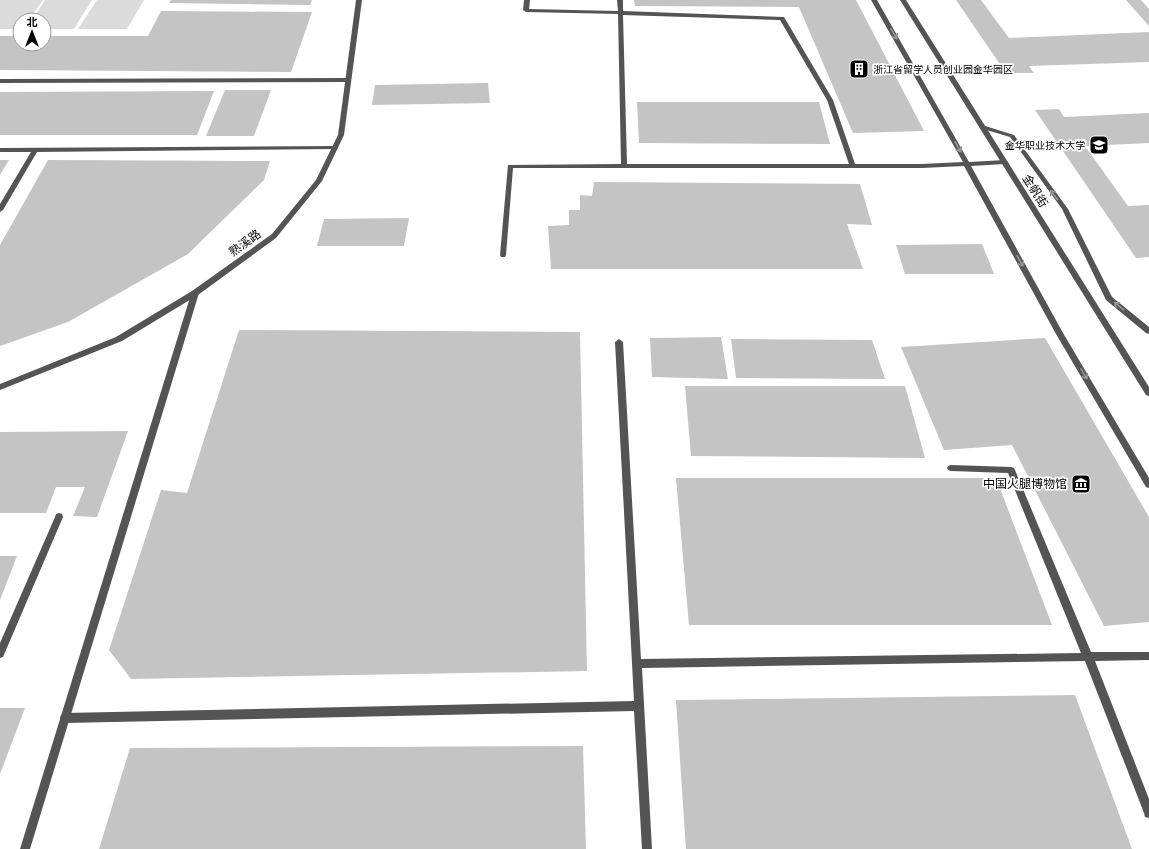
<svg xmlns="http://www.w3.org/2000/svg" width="1149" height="849" font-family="'Varela Round','Noto Sans SC',sans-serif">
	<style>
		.green { fill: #dbdbdb }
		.building { fill: #c4c4c4 }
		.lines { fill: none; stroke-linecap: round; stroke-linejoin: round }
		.service { fill: #545454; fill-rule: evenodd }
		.minor { fill: #545454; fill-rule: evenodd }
		.tertiary { fill: #545454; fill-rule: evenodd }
		.oneway { stroke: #989898 }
		.labels { text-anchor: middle; stroke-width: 3.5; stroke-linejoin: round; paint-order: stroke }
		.far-poi-label { font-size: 10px; fill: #000; stroke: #fff; text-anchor: start }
		.street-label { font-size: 12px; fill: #000; stroke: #fff }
		.poi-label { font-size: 12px; fill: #000; stroke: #fff; text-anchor: end }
	</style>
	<rect width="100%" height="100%" fill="#fff"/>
	<g class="green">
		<polygon points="0,0 43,0 29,20 20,20 20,29 0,29"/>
		<polygon points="45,0 92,0 74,29 44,29 44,20 32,20"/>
		<polygon points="97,0 144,0 127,29 78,29"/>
	</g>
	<g class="building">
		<polygon points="171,0 312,0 310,5 169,3"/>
		<polygon points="634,0 856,0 924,131 853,133 799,7 635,6"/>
		<polygon points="956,0 981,0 1009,38 1149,32 1149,62 1029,66 1034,73 1006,73"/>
		<polygon points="1126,0 1141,0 1149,9 1149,26"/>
		<polygon points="161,11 312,12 291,72 0,70 0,36 20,36 20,44 44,44 44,36 148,36"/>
		<polygon points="488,83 490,103 372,105 375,85"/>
		<polygon points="225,90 271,90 254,136 206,136"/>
		<polygon points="214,91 197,135 0,135 0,92"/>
		<polygon points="637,102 819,102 830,144 639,143"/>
		<polygon points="1059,109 1064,117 1149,113 1149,143 1085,146 1128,206 1149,205 1149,257 1136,258 1035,110"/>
		<polygon points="0,160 9,160 0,175"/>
		<polygon points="48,160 270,161 264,180 188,254 68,322 0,346 0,245"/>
		<polygon points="594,182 860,184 872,225 847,224 863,269 551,269 548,226 569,225 569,210 580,210 580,195 592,196"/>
		<polygon points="409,218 404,246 317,246 324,219"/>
		<polygon points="982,244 994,274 905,274 896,245"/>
		<polygon points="239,330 580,332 587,671 131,679 109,650 161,490 187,493"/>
		<polygon points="721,337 728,379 652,377 650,338"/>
		<polygon points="1045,338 1149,517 1149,622 1104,626 1012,445 944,450 901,347"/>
		<polygon points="731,339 872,340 885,379 736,378"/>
		<polygon points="685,386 905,386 925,458 691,456"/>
		<polygon points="128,431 97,517 73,516 85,487 56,487 46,513 0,513 0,432"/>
		<polygon points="676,478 996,478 1052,625 689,625"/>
		<polygon points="0,556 17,556 0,600"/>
		<polygon points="1075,695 1132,849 686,849 676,700"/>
		<polygon points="0,708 25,708 0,774"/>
		<polygon points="583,746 586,849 99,849 130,748"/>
	</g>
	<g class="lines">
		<g class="service">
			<path d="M524 0H530L529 9 618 11 617 0H623V11L784 17 833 100 855 164H922L963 162 871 0H877L969 162 1005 160 1008 162 1005 164 971 166 1063 333 1149 478V488L1146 487 1056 334 964 166 922 168H513L506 255 505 257H501L500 255 508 165 621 164 618 14 526 12 523 10ZM623 15 780 20 827 100 849 164H627Z"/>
			<polygon points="0,79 348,78 351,80 348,82 0,83"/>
			<polygon points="982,125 1014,135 1068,209 1112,297 1149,327 1149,334 1146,333 1106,300 1062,209 1010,137 980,128 979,127"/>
			<polygon points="335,146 338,148 337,149 37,152 3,210 0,212 0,204 31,152 0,152 0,148"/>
			<polygon points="619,339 623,342 641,659 1081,653 1008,473 951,471 948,470 947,468 948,466 951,465 1011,467 1014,468 1015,470 1091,652 1149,652 1149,660 1095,661 1149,799 1149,818 1145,817 1144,813 1085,661 642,668 652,849 642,849 634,711 65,723 61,721 60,718 61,715 65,713 634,701 615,342"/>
			<polygon points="59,513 62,514 63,517 3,657 0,658 0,643 55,517 56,514"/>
		</g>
		<polygon class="minor" points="192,291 198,291 199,293 30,849 20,849"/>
		<g class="tertiary">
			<polygon points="356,0 362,0 344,135 322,181 276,238 198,295 122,341 0,390 0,384 116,337 192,291 272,234 316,180 338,135"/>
			<polygon points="900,0 906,0 1149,387 1149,396 1146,395"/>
		</g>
	</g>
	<defs><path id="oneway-shaft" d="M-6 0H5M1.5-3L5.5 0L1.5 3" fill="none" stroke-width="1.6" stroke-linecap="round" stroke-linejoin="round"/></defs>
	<g class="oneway">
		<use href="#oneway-shaft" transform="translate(894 34) rotate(60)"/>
		<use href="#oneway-shaft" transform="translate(958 147) rotate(61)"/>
		<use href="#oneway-shaft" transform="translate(1054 195) rotate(-128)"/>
		<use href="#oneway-shaft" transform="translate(1020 261) rotate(61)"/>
		<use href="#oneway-shaft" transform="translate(1119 306) rotate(-141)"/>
		<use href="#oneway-shaft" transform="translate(1084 374) rotate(60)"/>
	</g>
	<defs>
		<symbol id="building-square" viewBox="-11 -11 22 22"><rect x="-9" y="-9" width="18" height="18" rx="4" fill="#000" stroke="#fff"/><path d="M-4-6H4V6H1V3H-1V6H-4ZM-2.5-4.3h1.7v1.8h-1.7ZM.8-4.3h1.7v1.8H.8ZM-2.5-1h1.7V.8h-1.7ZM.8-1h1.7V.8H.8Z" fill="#fff"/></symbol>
		<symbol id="university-square" viewBox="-11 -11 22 22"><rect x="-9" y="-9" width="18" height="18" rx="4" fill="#000" stroke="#fff"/><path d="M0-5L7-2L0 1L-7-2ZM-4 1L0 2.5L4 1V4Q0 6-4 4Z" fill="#fff"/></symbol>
		<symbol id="museum-square" viewBox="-11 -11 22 22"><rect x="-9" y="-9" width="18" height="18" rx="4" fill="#000" stroke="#fff"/><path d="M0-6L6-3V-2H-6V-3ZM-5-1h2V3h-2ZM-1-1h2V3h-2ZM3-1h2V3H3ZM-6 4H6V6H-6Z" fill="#fff"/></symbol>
	</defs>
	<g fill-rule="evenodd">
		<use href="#building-square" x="848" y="58" width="22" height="22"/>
		<use href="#university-square" x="1088" y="134" width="22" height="22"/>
		<use href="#museum-square" x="1070" y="473" width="22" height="22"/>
	</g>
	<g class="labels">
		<g class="far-poi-label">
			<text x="873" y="73">浙江省留学人员创业园金华园区</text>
			<text x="1085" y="149" text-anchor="end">金华职业技术大学</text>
		</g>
		<g class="street-label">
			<text transform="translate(1035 191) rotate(58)" y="4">金帆街</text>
			<text transform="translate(245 243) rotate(-36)" y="4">熟溪路</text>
		</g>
		<g class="poi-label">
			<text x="1067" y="488">中国火腿博物馆</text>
		</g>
	</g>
	<g transform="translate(32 32)"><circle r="19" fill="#ffffff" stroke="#999999"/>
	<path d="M0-3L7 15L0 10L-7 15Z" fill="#000000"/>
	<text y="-6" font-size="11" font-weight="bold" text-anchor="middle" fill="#000000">北</text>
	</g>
</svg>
